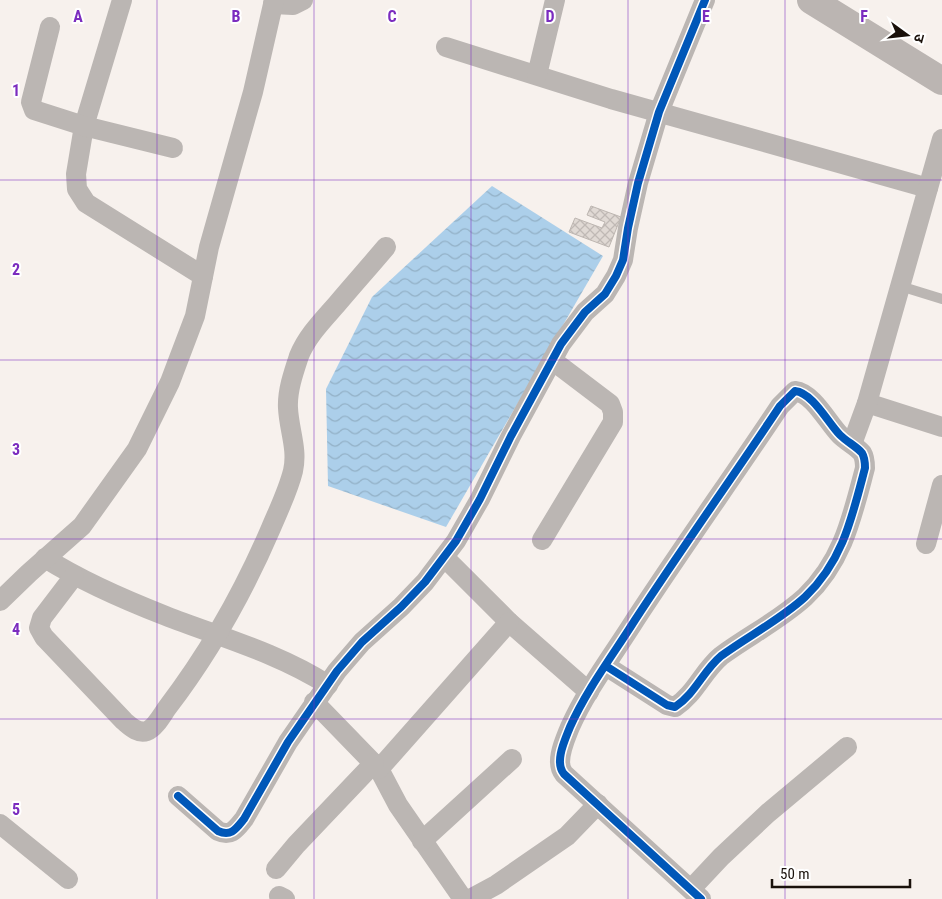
<svg xmlns="http://www.w3.org/2000/svg" width="942" height="899" font-family="'Roboto Condensed','Noto Sans Devanagari',sans-serif">
	<style>
		.water { fill: url(#water-waves) }
		.building { fill: url(#building-cross-hatch); stroke: #bdb6b1 }
		.lines { fill: none; stroke-linecap: round; stroke-linejoin: round }
		.lane { stroke: #bbb6b3; stroke-width: 10 }
		.street { stroke: #bbb6b3; stroke-width: 20 }
		.secondary { stroke: #bbb5b2; stroke-width: 28 }
		.cycleway-casing { stroke: #fff; stroke-width: 11 }
		.cycleway { stroke: #0057b8; stroke-width: 8 }
		.grid { fill: none; stroke: #7b2cbf; stroke-width: 1; stroke-opacity: 0.55 }
		.grid-label { font-size: 16px; text-anchor: middle; font-weight: bold; fill: #7b2cbf; stroke: #fff; stroke-width: 4; stroke-linejoin: round; paint-order: stroke }
	</style>
	<defs>
		<pattern id="water-waves" width="16" height="10" patternUnits="userSpaceOnUse" patternTransform="scale(1.25)"><rect width="16" height="10" fill="#accfea"/><path d="M0 5q4-4 8 0t8 0" fill="none" stroke="#93b1c7"/></pattern>
		<pattern id="building-cross-hatch" width="8" height="8" patternUnits="userSpaceOnUse" patternTransform="scale(1.25)"><rect width="8" height="8" fill="#e0d9d4"/><path d="M0 0l8 8M0 8l8-8" fill="none" stroke="#c0b9b5"/></pattern>
	</defs>
	<rect width="100%" height="100%" fill="#f7f1ed"/>
	<polygon class="water" points="492,186 603,256 446,527 328,486 326,389 372,297"/>
	<polygon class="building" points="591,206 621,217 609,247 569,232 575,218 602,228 605,222 587,215"/>
	<g class="lines">
		<polyline class="lane" points="900,286 942,299"/>
		<g class="street">
			<polyline points="122,0 84,126 76,174 77,189 86,203 203,276"/>
			<polyline points="273,4 293,5 303,0"/>
			<polyline points="50,27 31,102 34,110 84,126 173,148"/>
			<polyline points="446,47 611,99 928,188"/>
			<polyline points="537,75 555,0"/>
			<polyline points="867,403 942,427"/>
			<polyline points="852,444 867,403 942,139"/>
			<polyline points="542,540 613,422 613,412 610,404 552,360"/>
			<polyline points="926,544 942,485"/>
			<polyline points="444,557 509,622 589,692"/>
			<path d="M45 558C83 582 125 600 166 616 220 637 278 653 328 685"/>
			<path d="M74 576 42 618 39 628 44 637 124 721C131 727 138 734 147 731 155 728 162 715 167 708 209 653 244 591 271 528 279 509 288 491 293 471 298 449 289 430 288 408 287 391 294 371 299 356 307 336 323 320 337 304 353 285 370 266 386 247"/>
			<polyline points="0,601 29,573 82,526 137,449 170,382 195,316 209,247 253,92 274,0"/>
			<path d="M606 666 667 705 675 707C695 694 703 671 721 656 748 636 780 620 805 597 843 561 852 517 865 468 865 463 865 458 862 453 856 446 847 442 840 435 828 423 813 393 795 391L780 406C732 478 682 548 635 620 613 655 587 689 570 727 565 740 554 762 564 774L701 899"/>
			<polyline points="314,702 379,769 398,805 463,899"/>
			<polyline points="379,769 509,622"/>
			<path d="M178 796 218 831C231 837 236 829 244 819L288 742 337 671 362 642 401 607 425 582 456 541 480 499 511 436 561 344 585 312 605 294 616 276 623 260 628 228 638 183 659 112 705 0"/>
			<polyline points="0,824 68,879"/>
			<polyline points="422,841 512,759"/>
			<polyline points="276,869 296,845 374,763"/>
			<polyline points="691,889 721,857 768,813 847,747"/>
			<polyline points="279,896 285,899"/>
			<polyline points="470,899 496,885 567,836 598,804"/>
		</g>
		<polyline class="secondary" points="811,0 942,81"/>
		<defs>
			<g id="cycleway">
				<path d="M606 666 667 705 675 707C695 694 703 671 721 656 748 636 780 620 805 597 843 561 852 517 865 468 865 463 865 458 862 453 856 446 847 442 840 435 828 423 813 393 795 391L780 406C732 478 682 548 635 620 613 655 587 689 570 727 565 740 554 762 564 774L701 899"/>
				<path d="M178 796 218 831C231 837 236 829 244 819L288 742 337 671 362 642 401 607 425 582 456 541 480 499 511 436 561 344 585 312 605 294 616 276 623 260 628 228 638 183 659 112 705 0"/>
			</g>
		</defs>
		<use href="#cycleway" class="cycleway-casing"/>
		<use href="#cycleway" class="cycleway"/>
	</g>
	<path class="grid" d="M157 0V899M314 0V899M471 0V899M628 0V899M785 0V899M0 180H942M0 360H942M0 539H942M0 719H942"/>
	<g class="grid-label">
		<text x="78" y="22">A</text>
		<text x="236" y="22">B</text>
		<text x="392" y="22">C</text>
		<text x="550" y="22">D</text>
		<text x="706" y="22">E</text>
		<text x="864" y="22">F</text>
		<text x="16" y="96">1</text>
		<text x="16" y="275">2</text>
		<text x="16" y="455">3</text>
		<text x="16" y="635">4</text>
		<text x="16" y="815">5</text>
	</g>
	<g transform="translate(907 35) rotate(105)" stroke="#ffffff" stroke-width="4" paint-order="stroke">
	<path d="M0-4L9 19L0 12L-9 19Z" fill="#1a110b"/>
	<text y="-8" font-size="14" font-weight="bold" text-anchor="middle" fill="#1a110b">उ</text>
	</g>
	<path d="M772 879v8h138v-8" fill="none" stroke="#1a110b" stroke-width="2.5"/>
	<text x="780" y="879" font-size="15" fill="#1a110b" stroke="#ffffff" stroke-width="4" paint-order="stroke">50 m</text>
</svg>
